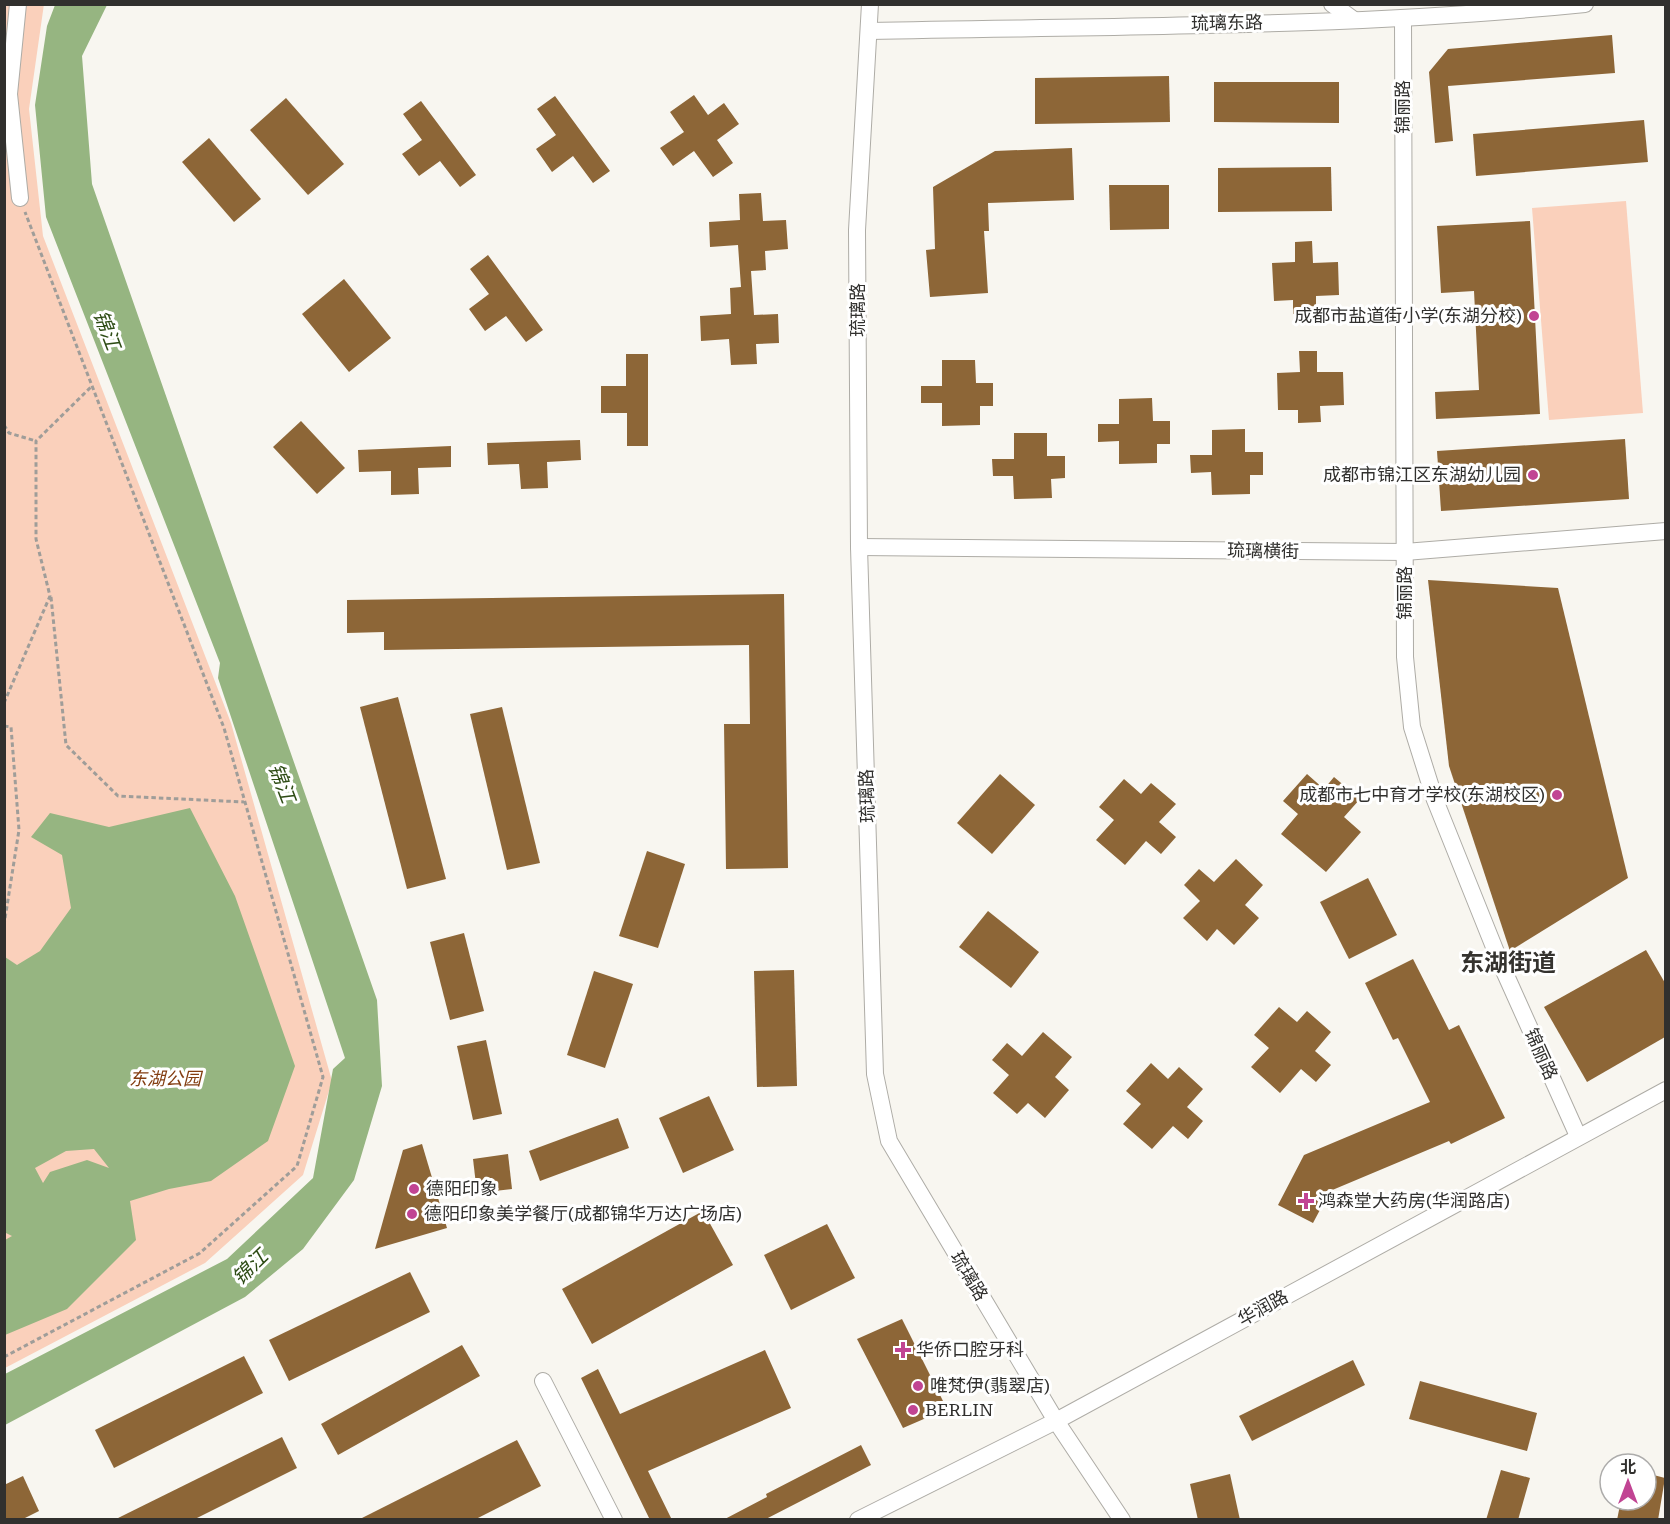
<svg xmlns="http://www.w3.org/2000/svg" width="1670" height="1524" font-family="'Roboto Serif','Noto Sans SC',serif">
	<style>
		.green { fill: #fad0bb }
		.water { fill: #96b581; fill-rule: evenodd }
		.building { fill: #8d6637 }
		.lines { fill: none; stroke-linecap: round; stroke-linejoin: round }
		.minor-casing { stroke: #aeaca6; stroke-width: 18 }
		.path { stroke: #9f9d99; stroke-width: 3; stroke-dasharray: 4.5 3; stroke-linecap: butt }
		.minor { stroke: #fff; stroke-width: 16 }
		.poi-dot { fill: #c14493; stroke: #fff; stroke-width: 2 }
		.labels { text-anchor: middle; stroke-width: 6; stroke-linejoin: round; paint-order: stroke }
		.street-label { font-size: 18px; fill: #31302e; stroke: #fff }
		.poi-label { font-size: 18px; fill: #31302e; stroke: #fff; text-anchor: start }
		.park-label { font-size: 18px; font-style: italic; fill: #833d10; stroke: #fff }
		.water-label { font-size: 20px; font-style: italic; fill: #2e4c15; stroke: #fff }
		.district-label { font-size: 24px; font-weight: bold; fill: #35332f; stroke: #fff }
	</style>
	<rect width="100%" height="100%" fill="#f8f6f0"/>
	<g class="green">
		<polygon points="44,4 29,109 43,236 231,723 332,1081 303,1175 205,1263 5,1368 4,5"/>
		<polygon points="1626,201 1643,413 1549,420 1532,208"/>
	</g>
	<g class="water">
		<polygon points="55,5 107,5 82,56 92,184 377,1000 382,1086 354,1180 303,1249 245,1297 5,1425 5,1374 227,1259 313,1178 333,1069 345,1058 218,678 220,663 46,217 35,105 47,26"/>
		<path d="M190 808 235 896 295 1066 268 1141 211 1181 169 1189 130 1201 136 1240 67 1309 5 1335V1240L12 1236 4 1232 5 957 17 965 40 951 71 908 62 855 31 837 50 813 109 827ZM94 1149 109 1168 87 1160 50 1172 43 1183 35 1168 66 1151Z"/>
	</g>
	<g class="building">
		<polygon points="1612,35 1615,73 1448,86 1453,141 1435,143 1429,72 1448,49"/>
		<polygon points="1169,76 1170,122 1035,124 1035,78"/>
		<polygon points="1214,82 1339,82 1339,123 1214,122"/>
		<polygon points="694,95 708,115 724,103 739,124 717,140 733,163 713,177 694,151 673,166 660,148 684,132 670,112"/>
		<polygon points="555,96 610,171 593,183 573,156 552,172 536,149 556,135 537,109"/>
		<polygon points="286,98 344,164 308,195 250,130"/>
		<polygon points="421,101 476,175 460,187 440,161 419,176 402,154 422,140 403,114"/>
		<polygon points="1644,120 1648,162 1476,176 1473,134"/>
		<polygon points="209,138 261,199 234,222 182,162"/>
		<polygon points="1072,148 1074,200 988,203 989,231 984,231 988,293 930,297 926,250 935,249 933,187 995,151"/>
		<polygon points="1331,167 1332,211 1218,212 1218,168"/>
		<polygon points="1109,185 1169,185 1169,229 1110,230"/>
		<polygon points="761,193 763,221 786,220 788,249 765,251 766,270 751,271 754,315 778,314 779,343 756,344 757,364 731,365 729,339 701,341 700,316 731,314 730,288 741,287 738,245 710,247 709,222 740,220 739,194"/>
		<polygon points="1530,221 1540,414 1436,419 1435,392 1479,390 1474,291 1441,293 1437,226"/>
		<polygon points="1312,241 1313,263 1338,262 1339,295 1316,296 1316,313 1293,314 1293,300 1274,301 1272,263 1295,262 1295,242"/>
		<polygon points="488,255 543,330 526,342 506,316 485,331 469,309 489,294 470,269"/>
		<polygon points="344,279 391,338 349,372 302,314"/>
		<polygon points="1299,351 1317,351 1317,372 1343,372 1344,405 1320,406 1321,422 1298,423 1298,410 1278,410 1277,373 1300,372"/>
		<polygon points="626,354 648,354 648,446 627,446 627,413 601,413 601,386 626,386"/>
		<polygon points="942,360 975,360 976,383 993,383 993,406 980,406 980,425 942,426 942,403 921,403 921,386 942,386"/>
		<polygon points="1152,398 1153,421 1170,421 1170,444 1157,444 1157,463 1119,464 1119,441 1098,442 1098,424 1119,424 1119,399"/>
		<polygon points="301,421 345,468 317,494 273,447"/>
		<polygon points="1245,429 1245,452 1263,452 1263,475 1250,475 1250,494 1212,495 1211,472 1191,473 1190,455 1212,455 1212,430"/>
		<polygon points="1014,433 1047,433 1047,456 1065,456 1065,478 1051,479 1052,498 1014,499 1013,476 993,476 992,459 1014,459"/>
		<polygon points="1625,439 1629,499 1441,511 1437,451"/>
		<polygon points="580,440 581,460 547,462 548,488 521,489 519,464 488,465 487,443"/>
		<polygon points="451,446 451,467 418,468 419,494 391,495 391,471 359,472 358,450"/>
		<polygon points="1428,580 1558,588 1628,878 1510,951 1449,766"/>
		<polygon points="784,594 788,868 726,869 724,724 750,724 749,645 384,650 384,632 347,633 347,600"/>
		<polygon points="398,697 446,879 407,889 360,707"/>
		<polygon points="502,707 540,863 507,870 470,714"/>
		<polygon points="1000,774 1035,805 992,854 957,823"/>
		<polygon points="1307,774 1324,789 1334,777 1360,799 1344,817 1361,832 1326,872 1281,834 1298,814 1283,801"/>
		<polygon points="1124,779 1141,794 1151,783 1176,804 1159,822 1176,837 1161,854 1146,841 1125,865 1096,840 1114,820 1099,807"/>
		<polygon points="647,851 685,864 658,948 619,936"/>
		<polygon points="1236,859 1263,885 1245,905 1259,918 1234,945 1217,929 1207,941 1183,918 1200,901 1184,885 1199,869 1214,882"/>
		<polygon points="1368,878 1397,935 1349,959 1320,902"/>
		<polygon points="988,911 1039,952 1011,988 959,947"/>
		<polygon points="464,933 484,1011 450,1020 430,942"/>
		<polygon points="1646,950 1665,983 1665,1037 1587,1082 1544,1007"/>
		<polygon points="1413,959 1449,1030 1459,1025 1505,1118 1451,1144 1449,1141 1330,1191 1313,1223 1278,1205 1304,1155 1430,1102 1398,1038 1393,1040 1365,983"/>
		<polygon points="794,970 797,1086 757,1087 754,971"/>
		<polygon points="594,971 633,984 605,1068 567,1055"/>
		<polygon points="1279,1007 1297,1022 1307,1011 1331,1032 1315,1051 1331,1065 1316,1082 1301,1069 1280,1093 1251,1067 1269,1048 1254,1035"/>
		<polygon points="1043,1032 1072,1057 1055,1077 1069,1090 1045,1118 1028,1103 1017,1114 993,1093 1009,1075 992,1060 1007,1043 1022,1056"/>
		<polygon points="486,1040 502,1114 473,1120 457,1046"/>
		<polygon points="1151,1063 1168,1079 1179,1067 1203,1089 1187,1107 1203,1121 1188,1139 1173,1126 1152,1149 1123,1124 1141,1104 1126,1091"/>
		<polygon points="709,1096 734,1150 683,1173 659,1118"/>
		<polygon points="618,1118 629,1148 540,1181 529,1151"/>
		<polygon points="422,1144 447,1228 375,1249 403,1150"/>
		<polygon points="508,1154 512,1189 477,1193 473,1159"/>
		<polygon points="703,1211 733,1265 592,1344 562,1289"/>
		<polygon points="827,1224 855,1278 791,1310 764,1255"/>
		<polygon points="410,1272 430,1312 289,1381 269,1340"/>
		<polygon points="902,1319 947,1409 903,1428 857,1339"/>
		<polygon points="462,1345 480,1376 338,1455 321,1424"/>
		<polygon points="765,1350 791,1408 648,1471 672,1520 650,1520 581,1378 598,1369 620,1414"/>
		<polygon points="244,1356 263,1393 114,1468 95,1430"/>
		<polygon points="1353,1360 1365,1385 1252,1441 1239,1416"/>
		<polygon points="1420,1381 1537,1413 1527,1451 1409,1419"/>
		<polygon points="282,1437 297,1468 193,1520 114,1520"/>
		<polygon points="517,1440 541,1486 474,1520 358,1520"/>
		<polygon points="861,1445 871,1465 764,1520 723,1520 767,1497 766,1494"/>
		<polygon points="1501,1470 1530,1478 1518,1520 1486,1520"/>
		<polygon points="1646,1473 1665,1478 1658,1520 1617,1520 1621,1500 1646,1500"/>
		<polygon points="1230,1474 1240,1520 1198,1520 1190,1484"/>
		<polygon points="23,1476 39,1511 21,1520 4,1520 4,1485"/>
	</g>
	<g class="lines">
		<defs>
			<g id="minor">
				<polyline points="18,4 9,94 20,198"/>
				<polyline points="870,4 857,230 859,547 875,1074 889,1141 1056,1421 1122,1520"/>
				<polyline points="1332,4 1354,20"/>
				<polyline points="1403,18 1405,657 1412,727 1435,800 1500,962 1578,1136"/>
				<path d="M869 31C1107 26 1347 28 1585 4"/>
				<polyline points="859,547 1405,552 1666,531"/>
				<polyline points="543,1381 614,1520"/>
				<polyline points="858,1520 1056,1421 1666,1090"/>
			</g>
		</defs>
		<use href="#minor" class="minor-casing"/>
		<g class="path">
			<polyline points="4,425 9,433 36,441"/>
			<polyline points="51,597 66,745 118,796 244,802"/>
			<polyline points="4,703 50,596 36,539 36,441 91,387"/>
			<polyline points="4,726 11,727 19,830 4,925"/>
			<polyline points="4,1357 200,1253 297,1166 323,1077 224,728 25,212"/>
		</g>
		<use href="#minor" class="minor"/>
	</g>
	<g class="poi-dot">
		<circle cx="1534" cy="316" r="6"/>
		<circle cx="1533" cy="475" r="6"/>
		<circle cx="1557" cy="795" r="6"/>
		<circle cx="414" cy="1189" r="6"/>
		<path d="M1303 1192h6v6h6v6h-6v6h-6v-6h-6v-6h6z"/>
		<circle cx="412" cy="1214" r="6"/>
		<path d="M900 1341h6v6h6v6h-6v6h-6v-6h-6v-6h6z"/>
		<circle cx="918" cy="1386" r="6"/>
		<circle cx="913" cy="1410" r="6"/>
	</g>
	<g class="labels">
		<g class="street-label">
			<text transform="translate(1227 23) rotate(-1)" y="6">琉璃东路</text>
			<text transform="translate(1403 107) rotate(-90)" y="6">锦丽路</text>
			<text transform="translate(858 310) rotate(-90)" y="6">琉璃路</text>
			<text transform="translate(1263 551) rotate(1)" y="6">琉璃横街</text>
			<text transform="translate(1405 593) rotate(-90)" y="6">锦丽路</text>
			<text transform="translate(867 796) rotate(-92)" y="6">琉璃路</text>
			<text transform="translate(1541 1054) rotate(66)" y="6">锦丽路</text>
			<text transform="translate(969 1276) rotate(59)" y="6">琉璃路</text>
			<text transform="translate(1263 1308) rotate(-29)" y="6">华润路</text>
		</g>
		<g class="poi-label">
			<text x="1522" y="322" text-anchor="end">成都市盐道街小学(东湖分校)</text>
			<text x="1521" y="481" text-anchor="end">成都市锦江区东湖幼儿园</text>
			<text x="1545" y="801" text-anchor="end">成都市七中育才学校(东湖校区)</text>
			<text x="426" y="1195">德阳印象</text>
			<text x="1318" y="1207">鸿森堂大药房(华润路店)</text>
			<text x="424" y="1220">德阳印象美学餐厅(成都锦华万达广场店)</text>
			<text x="916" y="1356">华侨口腔牙科</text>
			<text x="930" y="1392">唯梵伊(翡翠店)</text>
			<text x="925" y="1416">BERLIN</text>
		</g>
		<g class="park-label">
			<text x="165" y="1085">东湖公园</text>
		</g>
		<g class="water-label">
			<text transform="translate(107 330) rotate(69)" y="7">锦江</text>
			<text transform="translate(282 783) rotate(69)" y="7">锦江</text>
			<text transform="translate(250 1267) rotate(-44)" y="7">锦江</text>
		</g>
		<g class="district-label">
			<text x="1508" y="971">东湖街道</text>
		</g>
	</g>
	<rect width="1670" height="1524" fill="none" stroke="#31302e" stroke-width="12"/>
	<g transform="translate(1628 1482)"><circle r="28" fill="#ffffff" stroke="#adacab" stroke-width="1.5"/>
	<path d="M0-4.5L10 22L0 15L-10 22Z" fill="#c14493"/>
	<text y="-9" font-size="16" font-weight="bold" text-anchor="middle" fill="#31302e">北</text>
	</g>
</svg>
